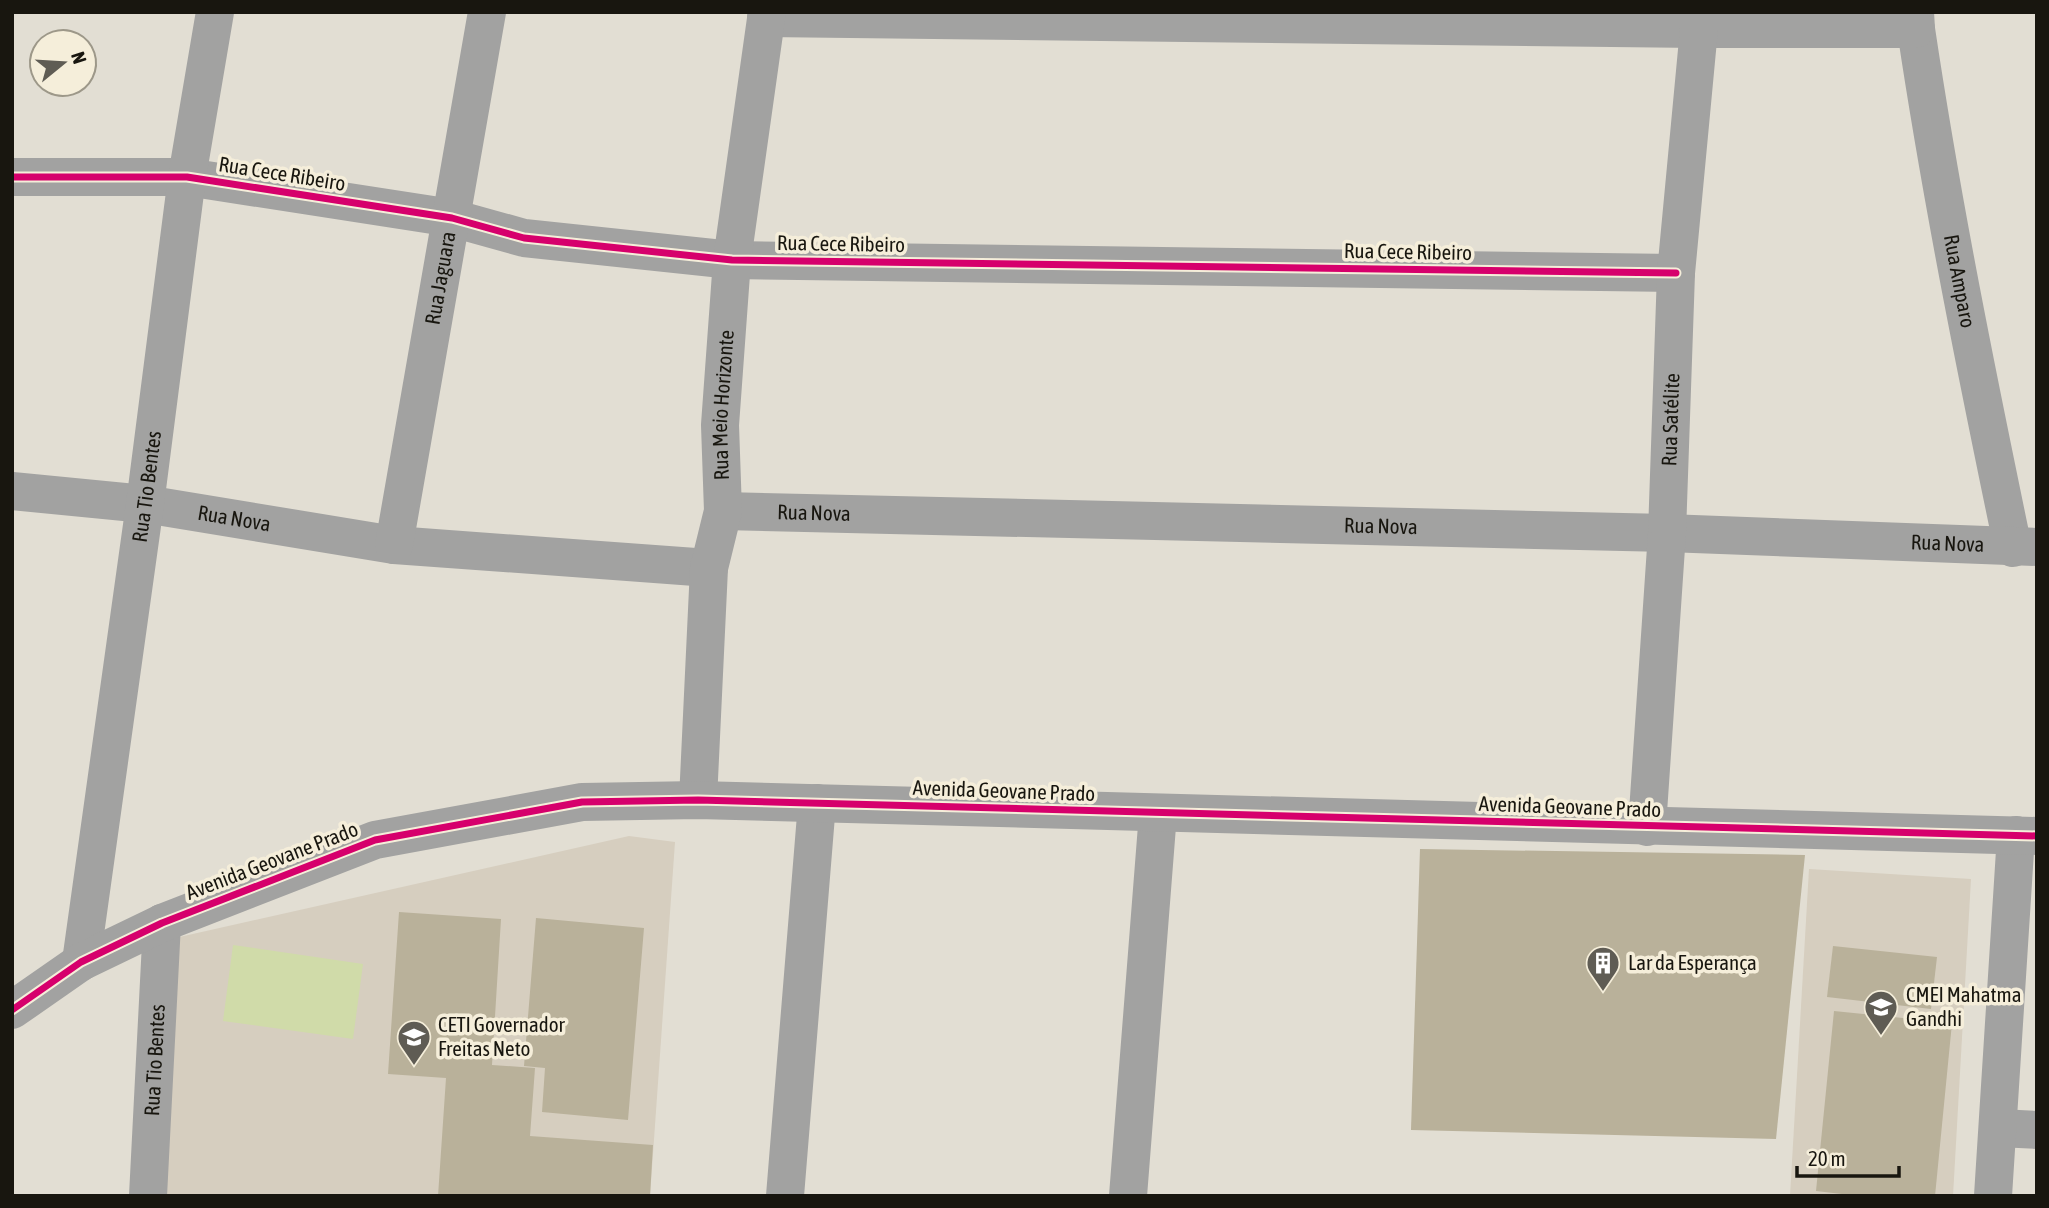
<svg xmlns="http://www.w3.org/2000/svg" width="2049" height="1208" font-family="'Asap Condensed',sans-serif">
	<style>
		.education { fill: #d6cebf }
		.green { fill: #d0dba9 }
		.building { fill: #b9b19a }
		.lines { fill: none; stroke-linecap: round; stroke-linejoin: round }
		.minor { stroke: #a2a2a1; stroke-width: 38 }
		.tertiary { stroke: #a2a2a1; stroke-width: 38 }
		.cycleway-casing { stroke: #f5eeda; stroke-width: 11 }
		.cycleway { stroke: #d6006c; stroke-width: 7 }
		.labels { text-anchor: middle; stroke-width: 7; stroke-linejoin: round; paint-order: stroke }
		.street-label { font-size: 21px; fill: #18160f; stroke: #f5eeda }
		.poi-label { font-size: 21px; fill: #18160f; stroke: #f5eeda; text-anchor: start }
	</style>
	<rect width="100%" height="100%" fill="#e2ded3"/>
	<g class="education">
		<polygon points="629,836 675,842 650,1196 162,1196 175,938"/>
		<polygon points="1809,869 1971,879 1953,1196 1790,1196"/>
	</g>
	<polygon class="green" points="233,945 363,964 353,1039 223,1021"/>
	<g class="building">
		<polygon points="1420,849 1805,855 1776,1139 1411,1130"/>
		<polygon points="399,912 501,919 492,1065 535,1068 530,1136 653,1145 650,1196 438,1196 446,1078 388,1074"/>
		<polygon points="536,918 644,928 628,1120 542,1112 545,1068 524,1066"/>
		<polygon points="1833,946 1937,957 1931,1009 1827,997"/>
		<polygon points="1834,1011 1952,1023 1935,1196 1859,1196 1816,1191"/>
	</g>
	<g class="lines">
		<g class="minor">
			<path id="s1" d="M1915 12 1916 29C1942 203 1977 375 2013 548"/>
			<polyline points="766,18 1699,29 1916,29"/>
			<polyline points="12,177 187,177 452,218 524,238 732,260 1676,273"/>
			<path id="s2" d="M12 491 145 504 394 545 709 568"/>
			<path id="s3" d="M723 511 1667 533 2037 547"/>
			<path id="s4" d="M394 545 487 12"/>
			<path id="s5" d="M698 800 709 568 723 511 720 425 732 260 767 12"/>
			<path id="s6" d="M1647 827 1667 533 1676 273 1699 29V12"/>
			<path id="s7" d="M81 962 145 504 187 177 215 12"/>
			<polyline points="1999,1128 2037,1130"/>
			<path id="s8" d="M148 1196 162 923"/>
			<polyline points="785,1196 817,803"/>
			<polyline points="1128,1196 1158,813"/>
			<polyline points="1993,1196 2016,835"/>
		</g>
		<polyline class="tertiary" points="12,1010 81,962 162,923 375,840 582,802 698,800 2037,836"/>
		<defs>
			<g id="cycleway">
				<polyline points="12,177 187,177 452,218 524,238 732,260 1676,273"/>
				<polyline points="12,1010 81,962 162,923 375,840 582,802 698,800 2037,836"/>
			</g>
		</defs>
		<use href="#cycleway" class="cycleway-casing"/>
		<use href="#cycleway" class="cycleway"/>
	</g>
	<defs>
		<symbol id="building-pin" viewBox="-11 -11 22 30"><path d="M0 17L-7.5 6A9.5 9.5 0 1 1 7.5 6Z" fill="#5f5c54" stroke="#f5eeda"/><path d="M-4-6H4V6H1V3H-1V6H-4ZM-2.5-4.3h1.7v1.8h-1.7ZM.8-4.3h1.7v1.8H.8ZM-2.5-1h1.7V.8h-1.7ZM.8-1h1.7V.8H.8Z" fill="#fff"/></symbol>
		<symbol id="school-pin" viewBox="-11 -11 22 30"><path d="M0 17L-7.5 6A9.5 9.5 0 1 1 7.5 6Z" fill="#5f5c54" stroke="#f5eeda"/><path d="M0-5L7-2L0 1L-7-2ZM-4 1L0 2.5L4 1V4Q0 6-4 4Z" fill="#fff"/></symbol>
	</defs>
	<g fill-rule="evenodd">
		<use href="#building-pin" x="1584" y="944" width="38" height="52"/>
		<use href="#school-pin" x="1862" y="988" width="38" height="52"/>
		<use href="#school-pin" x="395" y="1018" width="38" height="52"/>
	</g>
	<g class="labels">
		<g class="street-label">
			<text transform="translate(282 174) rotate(9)" y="7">Rua Cece Ribeiro</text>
			<text transform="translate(841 244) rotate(1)" y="7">Rua Cece Ribeiro</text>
			<text transform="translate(1408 252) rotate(1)" y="7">Rua Cece Ribeiro</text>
			<text dy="7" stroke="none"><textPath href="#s4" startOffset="271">Rua Jaguara</textPath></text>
			<text dy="7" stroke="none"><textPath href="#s1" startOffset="273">Rua Amparo</textPath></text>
			<text dy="7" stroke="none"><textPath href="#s5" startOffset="397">Rua Meio Horizonte</textPath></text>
			<text dy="7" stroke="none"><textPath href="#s6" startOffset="408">Rua Satélite</textPath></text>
			<text dy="7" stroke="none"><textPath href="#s7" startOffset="480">Rua Tio Bentes</textPath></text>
			<text dy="7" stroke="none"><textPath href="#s3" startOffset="91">Rua Nova</textPath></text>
			<text dy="7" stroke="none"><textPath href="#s2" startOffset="224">Rua Nova</textPath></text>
			<text dy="7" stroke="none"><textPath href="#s3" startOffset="658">Rua Nova</textPath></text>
			<text dy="7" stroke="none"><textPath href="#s3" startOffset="1225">Rua Nova</textPath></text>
			<text transform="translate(1004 791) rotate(2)" y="7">Avenida Geovane Prado</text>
			<text transform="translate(1570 807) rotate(2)" y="7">Avenida Geovane Prado</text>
			<text transform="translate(272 861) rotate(-21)" y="7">Avenida Geovane Prado</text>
			<text dy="7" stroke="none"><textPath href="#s8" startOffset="136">Rua Tio Bentes</textPath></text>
		</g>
		<g class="poi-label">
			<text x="1628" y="970">Lar da Esperança</text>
			<text x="1906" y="1002">CMEI Mahatma<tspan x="1906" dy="24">Gandhi</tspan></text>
			<text x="438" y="1032">CETI Governador<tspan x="438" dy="24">Freitas Neto</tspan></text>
		</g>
	</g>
	<rect width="2049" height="1208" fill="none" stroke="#18160f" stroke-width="28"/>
	<g transform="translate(63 63) rotate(72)"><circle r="33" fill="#f5eeda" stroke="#9d9889" stroke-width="2"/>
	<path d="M0-5L12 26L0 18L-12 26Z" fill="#5f5c54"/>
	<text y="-10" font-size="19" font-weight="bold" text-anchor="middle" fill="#18160f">N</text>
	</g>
	<path d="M1797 1166v10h102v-10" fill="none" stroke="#18160f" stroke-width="3.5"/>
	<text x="1808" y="1166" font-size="21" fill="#18160f" stroke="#f5eeda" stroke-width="5" paint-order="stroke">20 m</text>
</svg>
